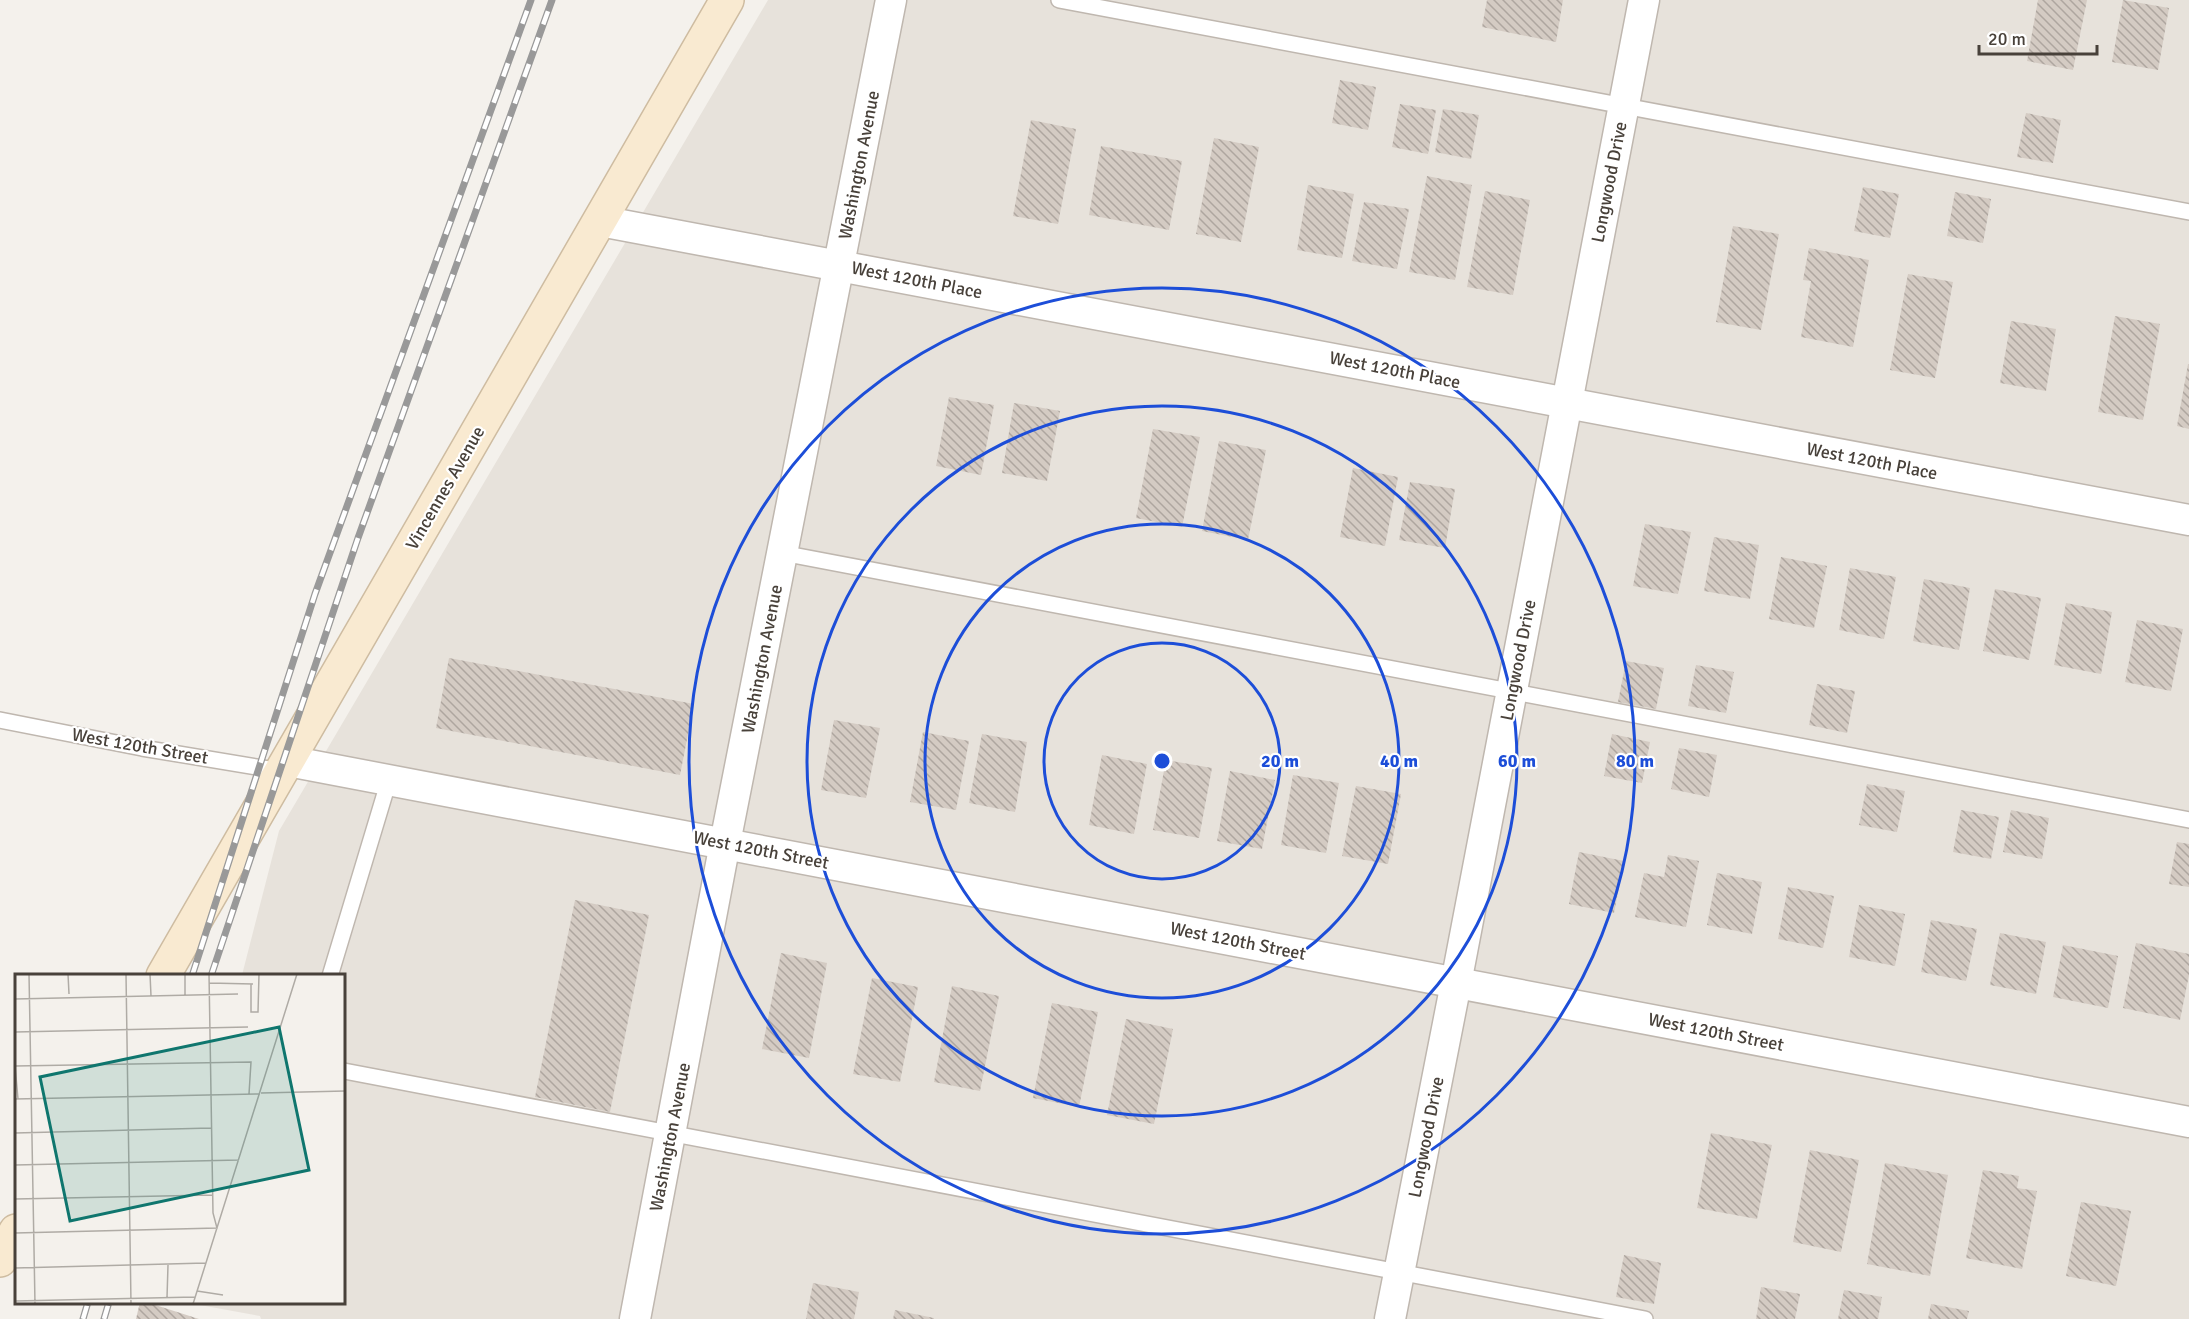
<svg xmlns="http://www.w3.org/2000/svg" width="2189" height="1319" font-family="Signika,sans-serif">
	<style>
		.residential { fill: #e7e2db }
		.building { fill: url(#building-back-hatch) }
		.lines { fill: none; stroke-linecap: round; stroke-linejoin: round }
		.service-casing { stroke: #bfb7af; stroke-width: 18 }
		.minor-casing { stroke: #bfb7af; stroke-width: 33 }
		.secondary-casing { stroke: #cebca1; stroke-width: 36 }
		.service { stroke: #fff; stroke-width: 15 }
		.minor { stroke: #fff; stroke-width: 30 }
		.secondary { stroke: #f9ead1; stroke-width: 33 }
		.rail-casing { stroke: #999; stroke-width: 7 }
		.rail { stroke: #fff; stroke-width: 4.5; stroke-dasharray: 14; stroke-linecap: butt }
		.ring { fill: none; stroke: #1d4ed8; stroke-width: 3 }
		.labels { text-anchor: middle; stroke-width: 4.5; stroke-linejoin: round; paint-order: stroke }
		.street-label { font-size: 18px; fill: #48413a; stroke: #fff }
		.inset-road { fill: none; stroke: #afaba5; stroke-width: 1.5 }
		.view { fill: #0f766e; fill-opacity: 0.15; stroke: #0f766e; stroke-width: 3 }
		.inset-edge { fill: none; stroke: #48413a; stroke-width: 3 }
		.centre { fill: #1d4ed8; stroke: #fff; stroke-width: 3 }
		.ring-label { font-size: 18px; text-anchor: middle; font-weight: bold; fill: #1d4ed8; stroke: #fff; stroke-width: 4.5; stroke-linejoin: round; paint-order: stroke }
	</style>
	<defs>
		<pattern id="building-back-hatch" width="6" height="6" patternUnits="userSpaceOnUse" patternTransform="scale(1.5)"><rect width="6" height="6" fill="#d4cbc3"/><path d="M-1 5l2 2M0 0l6 6M5-1l2 2" fill="none" stroke="#aea69f"/></pattern>
	</defs>
	<rect width="100%" height="100%" fill="#f4f1ec"/>
	<polygon class="residential" points="768,0 2189,0 2189,1319 261,1319 260,1316 189,1303 344,1302 344,976 242,975 279,831"/>
	<g class="building">
		<polygon points="1487,0 1563,0 1556,42 1482,27"/>
		<polygon points="2038,0 2087,0 2073,70 2027,61"/>
		<polygon points="2123,0 2169,8 2158,70 2112,62"/>
		<polygon points="1340,80 1376,87 1368,130 1332,123"/>
		<polygon points="1400,104 1436,110 1428,154 1392,147"/>
		<polygon points="1443,109 1479,115 1471,159 1435,152"/>
		<polygon points="2026,113 2061,120 2053,163 2017,157"/>
		<polygon points="1031,120 1076,129 1058,224 1013,216"/>
		<polygon points="1214,138 1259,147 1241,242 1196,234"/>
		<polygon points="1101,146 1182,161 1169,230 1089,215"/>
		<polygon points="1427,176 1472,185 1455,280 1409,272"/>
		<polygon points="1308,185 1354,194 1342,258 1297,250"/>
		<polygon points="1863,187 1899,194 1890,238 1854,231"/>
		<polygon points="1485,191 1530,200 1513,295 1467,287"/>
		<polygon points="1955,192 1991,199 1983,243 1947,236"/>
		<polygon points="1364,202 1409,209 1397,269 1352,261"/>
		<polygon points="1733,226 1779,234 1761,330 1716,322"/>
		<polygon points="1809,248 1869,260 1853,347 1801,337 1811,281 1803,280"/>
		<polygon points="1908,274 1953,282 1935,378 1890,370"/>
		<polygon points="2115,316 2160,324 2143,420 2098,412"/>
		<polygon points="2011,321 2056,329 2046,391 2000,383"/>
		<polygon points="2188,364 2189,364 2189,429 2177,426"/>
		<polygon points="949,397 994,405 981,475 936,466"/>
		<polygon points="1014,403 1060,411 1047,481 1002,473"/>
		<polygon points="1153,429 1200,437 1182,527 1136,518"/>
		<polygon points="1219,441 1266,450 1248,540 1202,531"/>
		<polygon points="1353,468 1398,477 1385,546 1340,537"/>
		<polygon points="1410,482 1455,489 1445,548 1399,540"/>
		<polygon points="1645,524 1691,532 1678,594 1633,586"/>
		<polygon points="1714,537 1759,545 1750,599 1704,591"/>
		<polygon points="1781,557 1827,566 1814,628 1769,619"/>
		<polygon points="1850,568 1896,577 1884,639 1839,630"/>
		<polygon points="1924,579 1970,588 1959,650 1913,641"/>
		<polygon points="1995,589 2041,598 2029,660 1983,651"/>
		<polygon points="2066,603 2112,612 2101,674 2054,665"/>
		<polygon points="2137,620 2183,629 2171,691 2125,682"/>
		<polygon points="449,658 694,704 680,775 436,728"/>
		<polygon points="1626,661 1664,668 1656,709 1618,702"/>
		<polygon points="1696,665 1734,672 1726,713 1688,706"/>
		<polygon points="1817,684 1855,691 1847,733 1809,725"/>
		<polygon points="834,720 880,728 866,798 821,790"/>
		<polygon points="923,732 969,741 956,810 910,802"/>
		<polygon points="982,734 1027,742 1015,812 969,803"/>
		<polygon points="1612,734 1650,742 1642,783 1604,776"/>
		<polygon points="1679,748 1717,755 1709,797 1671,789"/>
		<polygon points="1102,755 1147,764 1134,834 1089,825"/>
		<polygon points="1166,760 1212,768 1199,838 1153,830"/>
		<polygon points="1230,771 1275,780 1262,849 1217,841"/>
		<polygon points="1293,775 1339,783 1326,853 1281,845"/>
		<polygon points="1867,784 1905,791 1897,832 1859,825"/>
		<polygon points="1356,786 1401,794 1388,864 1342,856"/>
		<polygon points="1961,810 1999,817 1991,859 1953,852"/>
		<polygon points="2011,810 2049,818 2042,859 2003,852"/>
		<polygon points="2177,842 2189,844 2189,887 2169,884"/>
		<polygon points="1579,852 1624,861 1614,913 1569,904"/>
		<polygon points="1668,855 1699,861 1686,927 1635,917 1644,873 1664,877"/>
		<polygon points="1717,873 1762,882 1752,934 1707,925"/>
		<polygon points="1788,887 1834,896 1823,948 1778,939"/>
		<polygon points="575,900 649,915 610,1112 535,1097"/>
		<polygon points="1859,905 1905,914 1895,966 1849,957"/>
		<polygon points="1931,920 1977,929 1966,981 1921,972"/>
		<polygon points="2000,933 2046,942 2036,994 1990,985"/>
		<polygon points="2136,943 2189,954 2189,975 2180,1020 2123,1008"/>
		<polygon points="2063,945 2118,956 2108,1008 2053,997"/>
		<polygon points="781,953 827,963 809,1058 762,1049"/>
		<polygon points="872,978 918,987 900,1082 853,1074"/>
		<polygon points="952,986 999,996 980,1091 934,1082"/>
		<polygon points="1052,1003 1098,1012 1079,1107 1033,1098"/>
		<polygon points="1126,1019 1173,1029 1154,1124 1107,1115"/>
		<polygon points="1711,1133 1772,1145 1757,1219 1697,1208"/>
		<polygon points="1810,1150 1859,1160 1841,1252 1793,1242"/>
		<polygon points="1885,1163 1948,1175 1930,1276 1867,1264"/>
		<polygon points="1983,1170 2019,1176 2017,1188 2037,1191 2022,1269 1966,1258"/>
		<polygon points="2081,1202 2131,1211 2116,1286 2066,1276"/>
		<polygon points="1624,1255 1661,1263 1654,1304 1616,1297"/>
		<polygon points="813,1283 859,1292 854,1319 806,1319"/>
		<polygon points="1761,1287 1800,1294 1795,1319 1756,1319"/>
		<polygon points="1844,1290 1882,1297 1878,1319 1838,1319"/>
		<polygon points="140,1302 146,1302 199,1319 136,1319"/>
		<polygon points="1931,1304 1969,1311 1967,1319 1928,1319"/>
		<polygon points="895,1310 934,1318 934,1319 893,1319"/>
	</g>
	<g class="lines">
		<defs>
			<g id="service">
				<polyline points="1059,0 2189,212"/>
				<polyline points="782,553 2189,820"/>
				<polyline points="0,720 142,748 281,771"/>
				<polyline points="330,976 389,780"/>
				<polyline points="344,1071 1645,1319"/>
			</g>
			<g id="minor">
				<polyline points="600,221 2189,520"/>
				<polyline points="288,761 2189,1122"/>
				<polyline points="635,1319 725,843 891,0"/>
				<polyline points="1390,1319 1456,983 1644,0"/>
			</g>
			<g id="secondary">
				<polyline points="163,976 727,0"/>
				<polyline points="0,1260 16,1231"/>
			</g>
		</defs>
		<use href="#service" class="service-casing"/>
		<use href="#minor" class="minor-casing"/>
		<use href="#secondary" class="secondary-casing"/>
		<use href="#service" class="service"/>
		<use href="#minor" class="minor"/>
		<use href="#secondary" class="secondary"/>
		<defs>
			<g id="rail">
				<polyline points="192,976 315,594 531,0"/>
				<polyline points="211,976 358,538 552,0"/>
				<polyline points="83,1319 88,1302"/>
				<polyline points="104,1319 109,1302"/>
			</g>
		</defs>
		<use href="#rail" class="rail-casing"/>
		<use href="#rail" class="rail"/>
	</g>
	<g class="ring">
		<circle cx="1162" cy="761" r="118"/>
		<circle cx="1162" cy="761" r="237"/>
		<circle cx="1162" cy="761" r="355"/>
		<circle cx="1162" cy="761" r="473"/>
	</g>
	<g class="labels">
		<g class="street-label">
			<text transform="translate(859 165) rotate(-79)" y="6">Washington Avenue</text>
			<text transform="translate(1609 182) rotate(-79)" y="6">Longwood Drive</text>
			<text transform="translate(917 280) rotate(11)" y="6">West 120th Place</text>
			<text transform="translate(1395 370) rotate(11)" y="6">West 120th Place</text>
			<text transform="translate(1872 461) rotate(11)" y="6">West 120th Place</text>
			<text transform="translate(445 488) rotate(-60)" y="6">Vincennes Avenue</text>
			<text transform="translate(762 659) rotate(-79)" y="6">Washington Avenue</text>
			<text transform="translate(1518 660) rotate(-79)" y="6">Longwood Drive</text>
			<text transform="translate(140 746) rotate(10)" y="6">West 120th Street</text>
			<text transform="translate(761 850) rotate(11)" y="6">West 120th Street</text>
			<text transform="translate(1238 941) rotate(11)" y="6">West 120th Street</text>
			<text transform="translate(1716 1032) rotate(11)" y="6">West 120th Street</text>
			<text transform="translate(670 1137) rotate(-79)" y="6">Washington Avenue</text>
			<text transform="translate(1426 1137) rotate(-79)" y="6">Longwood Drive</text>
		</g>
	</g>
	<g transform="translate(15 974)">
		<rect width="330" height="330" fill="#f4f1ec"/>
		<path class="inset-road" d="M14 0 20 330M53 0 54 20M111 0 116 330M135 0 136 22M170 0V21M194 9 238 10M236 10V38H243L244 0M0 25 223 20M0 58 233 53M0 92 236 88 234 120M0 92 3 125M246 119 330 117M0 125 245 120M0 159 196 154M0 191 224 186M0 225 197 221M0 259 202 254 198 239 194 0M0 294 191 289M182 317 208 321M152 324 153 291M0 327 180 323M178 330 282 0"/>
		<path class="view" d="M264 53 294 196 55 247 25 103Z"/>
		<rect width="330" height="330" class="inset-edge"/>
	</g>
	<circle cx="1162" cy="761" r="9" class="centre"/>
	<g class="ring-label">
		<text x="1280" y="767">20 m</text>
		<text x="1399" y="767">40 m</text>
		<text x="1517" y="767">60 m</text>
		<text x="1635" y="767">80 m</text>
	</g>
	<path d="M1979 45v9h118v-9" fill="none" stroke="#48413a" stroke-width="3"/>
	<text x="1988" y="45" font-size="18" fill="#48413a" stroke="#ffffff" stroke-width="4.5" paint-order="stroke">20 m</text>
</svg>
